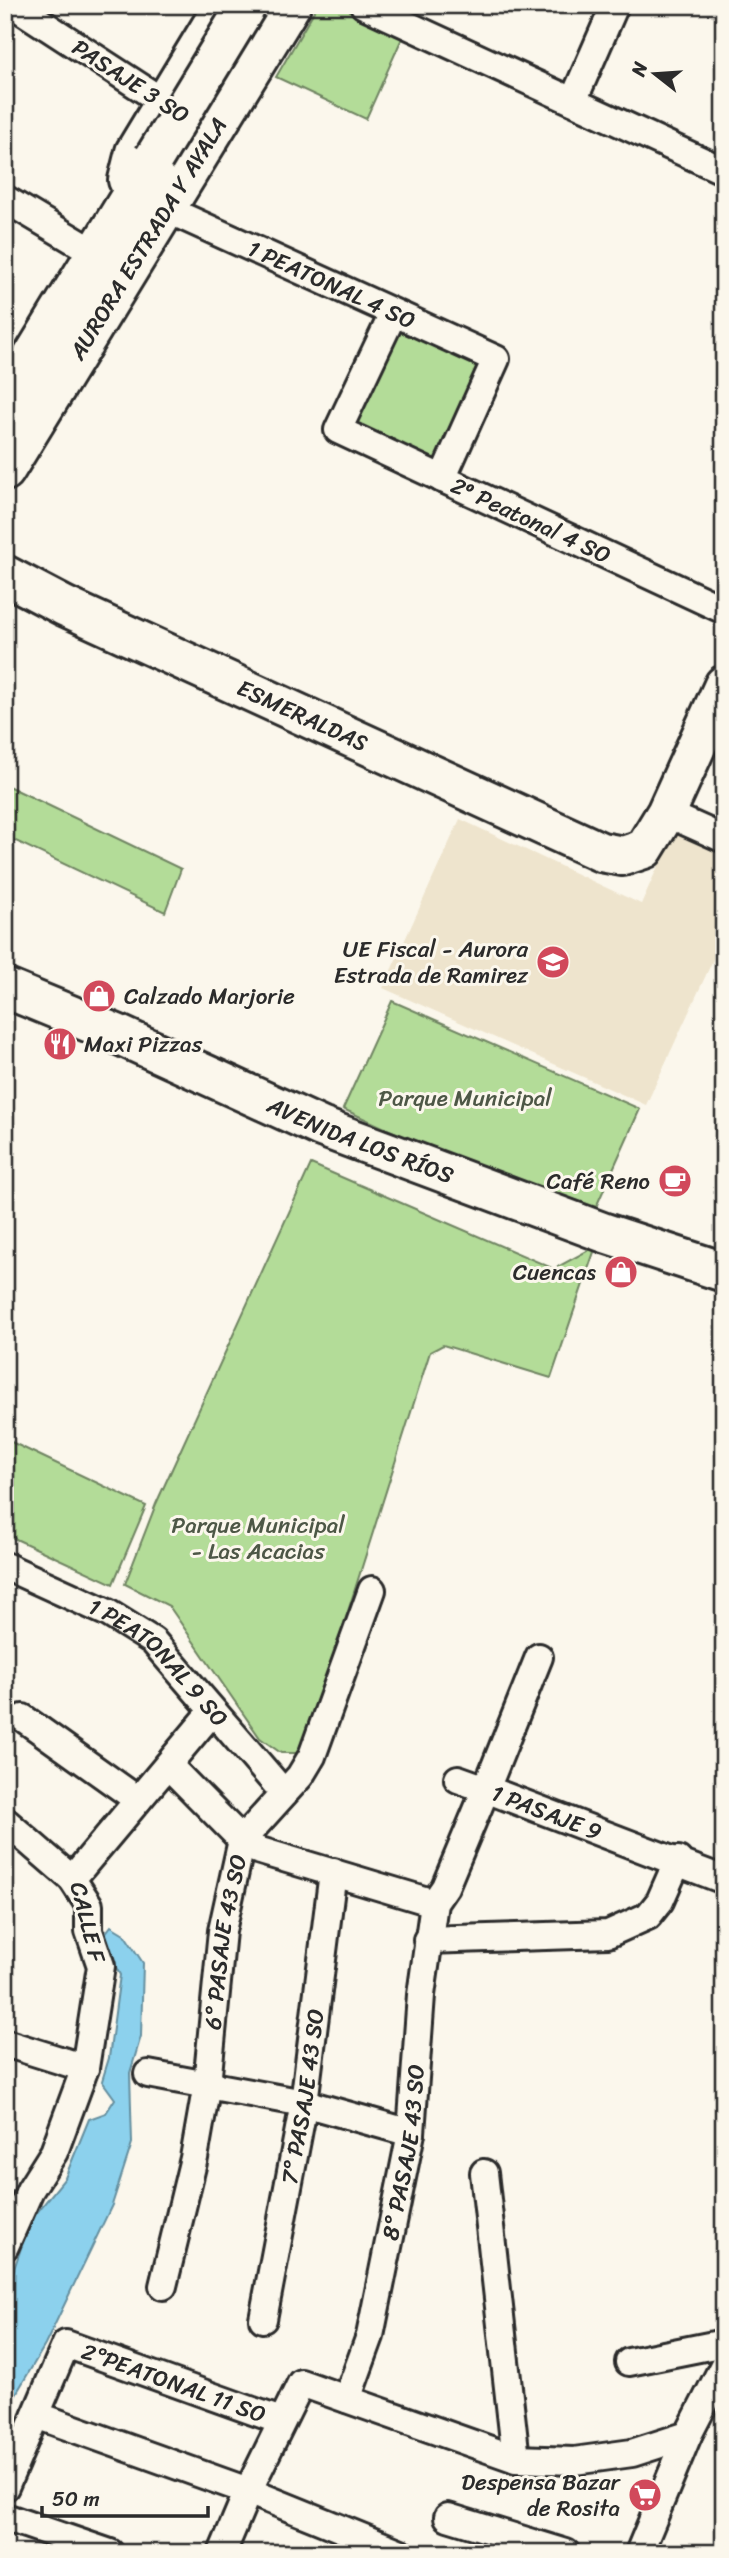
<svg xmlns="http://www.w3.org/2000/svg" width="729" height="2558" font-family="Sriracha,sans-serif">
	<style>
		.built { fill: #eee4cd }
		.green { fill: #b3dc98; stroke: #6f8462; stroke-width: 2 }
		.water { fill: #8cd1ed; stroke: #658f9f; stroke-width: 2 }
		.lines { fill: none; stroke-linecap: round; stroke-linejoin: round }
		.street-casing { stroke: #2b2b2b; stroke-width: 32 }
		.secondary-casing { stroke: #2b2b2b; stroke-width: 44 }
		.street { stroke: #fbf7ec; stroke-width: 26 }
		.secondary { stroke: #fbf7ec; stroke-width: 38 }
		.secondary-bridge-casing { stroke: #2b2b2b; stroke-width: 44; stroke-linecap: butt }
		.secondary-bridge { stroke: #fbf7ec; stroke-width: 38 }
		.labels { text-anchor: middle; stroke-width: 6; stroke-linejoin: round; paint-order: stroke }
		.street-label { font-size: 23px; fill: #2b2b2b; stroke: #fbf7ec }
		.poi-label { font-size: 23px; fill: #2b2b2b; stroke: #fbf7ec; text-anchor: end }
		.park-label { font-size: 23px; fill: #4d5746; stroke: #fbf7ec }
	</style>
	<rect width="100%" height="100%" fill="#fbf7ec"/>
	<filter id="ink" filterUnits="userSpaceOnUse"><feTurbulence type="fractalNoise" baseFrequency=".0143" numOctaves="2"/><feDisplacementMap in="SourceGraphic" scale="14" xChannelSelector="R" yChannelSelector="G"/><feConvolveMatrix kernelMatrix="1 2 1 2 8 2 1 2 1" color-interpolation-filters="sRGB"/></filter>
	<g filter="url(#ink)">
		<polygon class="built" points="460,819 641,904 677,824 724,845 724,936 646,1105 383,988"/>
		<g class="green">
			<polygon points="343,5 403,36 366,119 276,77 317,6"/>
			<polygon points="397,325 486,364 439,469 351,429"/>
			<polygon points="8,786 181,869 165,912 5,836"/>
			<polygon points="392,1001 640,1109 596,1207 449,1157 343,1109"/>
			<polygon points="311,1164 554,1269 596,1246 551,1378 443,1345 430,1352 306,1744 297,1753 281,1753 260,1738 169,1606 125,1584 156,1504"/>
			<polygon points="5,1439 146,1506 113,1584 5,1534"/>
		</g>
		<polygon class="water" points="111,1926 124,1934 143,1963 141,2036 130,2073 132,2143 112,2205 45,2345 7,2409 5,2441 5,2296 30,2221 65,2178 89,2119 106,2113 115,2099 102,2081 109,2058 120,1975 101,1939"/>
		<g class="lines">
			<defs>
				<g id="street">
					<polyline points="14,5 177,111"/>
					<polyline points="364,5 724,171"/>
					<polyline points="573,101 615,5"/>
					<polyline points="5,199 97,254"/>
					<path id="s1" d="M166 209 496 359 442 479"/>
					<polyline points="393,314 338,430 724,610"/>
					<polyline points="666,813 724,839"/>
					<path id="s2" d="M5 1566 108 1613 153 1641 283 1792"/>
					<polyline points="23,1718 138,1800"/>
					<polyline points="168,1765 242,1840 257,1850 434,1903"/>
					<polyline points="458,1779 486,1789 539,1657"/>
					<polyline points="5,1821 72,1879 89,1905 89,1931 101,1966 85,2068 54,2152 30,2190 5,2246"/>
					<polyline points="72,1879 212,1712"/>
					<polyline points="427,1940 608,1934 648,1916 660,1901 678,1860"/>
					<polyline points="5,2043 85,2068"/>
					<polyline points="148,2074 304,2103 411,2133"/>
					<polyline points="484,2173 516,2459"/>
					<path id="s3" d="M163 2286 194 2158 207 2084 222 1931 242 1840 300 1776 312 1756 372 1590"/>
					<path id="s4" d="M263 2319 304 2103 333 1872"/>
					<polyline points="629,2362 724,2343"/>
					<path id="s5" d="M347 2399 370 2336 411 2133 421 1995 434 1903 445 1887 486 1789 724 1880"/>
					<polyline points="36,2415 248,2491 401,2553"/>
					<path id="s6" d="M5 2487 66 2344 281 2421"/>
					<polyline points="5,2517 110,2553"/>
					<polyline points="448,2517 566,2553"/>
					<polyline points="222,2553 248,2491 301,2383 516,2459 574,2461 632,2453 688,2435"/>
					<polyline points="639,2553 688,2435 724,2365"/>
				</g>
				<g id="secondary">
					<polyline points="128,180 135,152 224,5"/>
					<polyline points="5,402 154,158"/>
					<path id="s7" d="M5 471 291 5"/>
					<path id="s8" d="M5 575 64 606 601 852 623 856 644 849 666 813 724 685"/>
					<path id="s9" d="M5 988 117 1034 321 1127 605 1233 724 1272"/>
				</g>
			</defs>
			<use href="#street" class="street-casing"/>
			<use href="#secondary" class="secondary-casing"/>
			<use href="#street" class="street"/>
			<use href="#secondary" class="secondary"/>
			<defs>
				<polyline id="secondary-bridge" points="154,158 247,5"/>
			</defs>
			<use href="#secondary-bridge" class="secondary-bridge-casing"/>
			<use href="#secondary-bridge" class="secondary-bridge"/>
		</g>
	</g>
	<defs>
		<symbol id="school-disc" viewBox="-11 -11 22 22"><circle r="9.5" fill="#d1495b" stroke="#fbf7ec"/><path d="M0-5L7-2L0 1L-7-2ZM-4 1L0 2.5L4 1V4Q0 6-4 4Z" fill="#fff"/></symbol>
		<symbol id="shop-disc" viewBox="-11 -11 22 22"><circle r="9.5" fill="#d1495b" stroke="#fbf7ec"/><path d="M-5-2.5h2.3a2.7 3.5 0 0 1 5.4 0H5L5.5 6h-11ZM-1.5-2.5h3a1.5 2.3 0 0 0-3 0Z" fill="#fff"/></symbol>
		<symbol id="restaurant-disc" viewBox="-11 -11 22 22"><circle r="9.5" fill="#d1495b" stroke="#fbf7ec"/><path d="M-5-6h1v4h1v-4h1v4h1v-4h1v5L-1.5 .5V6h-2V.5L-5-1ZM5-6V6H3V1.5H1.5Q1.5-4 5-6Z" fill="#fff"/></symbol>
		<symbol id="cafe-disc" viewBox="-11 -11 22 22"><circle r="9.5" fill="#d1495b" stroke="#fbf7ec"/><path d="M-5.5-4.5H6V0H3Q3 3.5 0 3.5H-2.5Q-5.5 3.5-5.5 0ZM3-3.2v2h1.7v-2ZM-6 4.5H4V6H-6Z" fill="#fff"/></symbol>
		<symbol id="supermarket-disc" viewBox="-11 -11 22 22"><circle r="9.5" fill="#d1495b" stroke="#fbf7ec"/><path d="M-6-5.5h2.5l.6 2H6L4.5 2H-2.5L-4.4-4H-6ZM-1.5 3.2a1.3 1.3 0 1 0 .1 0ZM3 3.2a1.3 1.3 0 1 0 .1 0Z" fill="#fff"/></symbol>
	</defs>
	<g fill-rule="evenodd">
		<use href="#school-disc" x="534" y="943" width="38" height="38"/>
		<use href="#shop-disc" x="80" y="977" width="38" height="38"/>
		<use href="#restaurant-disc" x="41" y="1025" width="38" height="38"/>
		<use href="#cafe-disc" x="656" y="1162" width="38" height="38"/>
		<use href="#shop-disc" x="602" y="1253" width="38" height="38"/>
		<use href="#supermarket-disc" x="626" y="2476" width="38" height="38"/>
	</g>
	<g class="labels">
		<g class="street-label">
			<text transform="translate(131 81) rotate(33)" y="8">PASAJE 3 SO</text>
			<text dy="8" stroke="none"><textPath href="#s7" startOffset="273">AURORA ESTRADA Y AYALA</textPath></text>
			<text dy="8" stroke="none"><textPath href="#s1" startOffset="182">1 PEATONAL 4 SO</textPath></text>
			<text transform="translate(531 520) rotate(25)" y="8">2º Peatonal 4 SO</text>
			<text dy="8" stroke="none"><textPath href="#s8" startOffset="329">ESMERALDAS</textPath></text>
			<text dy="8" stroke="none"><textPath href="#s9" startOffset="387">AVENIDA LOS RÍOS</textPath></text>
			<text dy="8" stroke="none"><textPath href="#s2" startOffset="184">1 PEATONAL 9 SO</textPath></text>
			<text dy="8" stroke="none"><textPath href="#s5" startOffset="696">1 PASAJE 9</textPath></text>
			<text transform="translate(88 1922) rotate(76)" y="8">CALLE F</text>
			<text dy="8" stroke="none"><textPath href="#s3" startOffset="350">6° PASAJE 43 SO</textPath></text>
			<text dy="8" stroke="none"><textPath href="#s4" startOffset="226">7° PASAJE 43 SO</textPath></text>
			<text dy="8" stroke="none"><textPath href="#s5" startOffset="254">8° PASAJE 43 SO</textPath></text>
			<text dy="8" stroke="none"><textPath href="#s6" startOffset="270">2°PEATONAL 11 SO</textPath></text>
		</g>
		<g class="poi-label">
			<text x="528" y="957">UE Fiscal - Aurora<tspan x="528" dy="26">Estrada de Ramirez</tspan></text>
			<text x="124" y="1004" text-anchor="start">Calzado Marjorie</text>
			<text x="84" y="1052" text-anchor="start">Maxi Pizzas</text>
			<text x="650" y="1189">Café Reno</text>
			<text x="596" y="1280">Cuencas</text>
			<text x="620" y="2490">Despensa Bazar<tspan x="620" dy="26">de Rosita</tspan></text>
		</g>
		<g class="park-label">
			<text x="465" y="1106">Parque Municipal</text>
			<text x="258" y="1533">Parque Municipal<tspan x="258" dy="26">- Las Acacias</tspan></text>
		</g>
	</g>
	<rect width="729" height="2558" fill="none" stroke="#fbf7ec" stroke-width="28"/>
	<rect x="14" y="14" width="701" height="2530" fill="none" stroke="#2b2b2b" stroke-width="2.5" filter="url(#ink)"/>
	<g transform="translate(655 74) rotate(287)" stroke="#fbf7ec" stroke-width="5" paint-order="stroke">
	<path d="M0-5L12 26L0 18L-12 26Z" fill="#2b2b2b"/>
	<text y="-10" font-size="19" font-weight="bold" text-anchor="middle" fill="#2b2b2b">N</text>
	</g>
	<path d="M42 2506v10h166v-10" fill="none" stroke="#2b2b2b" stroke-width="3.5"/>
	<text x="52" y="2506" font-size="21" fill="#2b2b2b" stroke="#fbf7ec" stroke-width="5" paint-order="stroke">50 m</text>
</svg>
